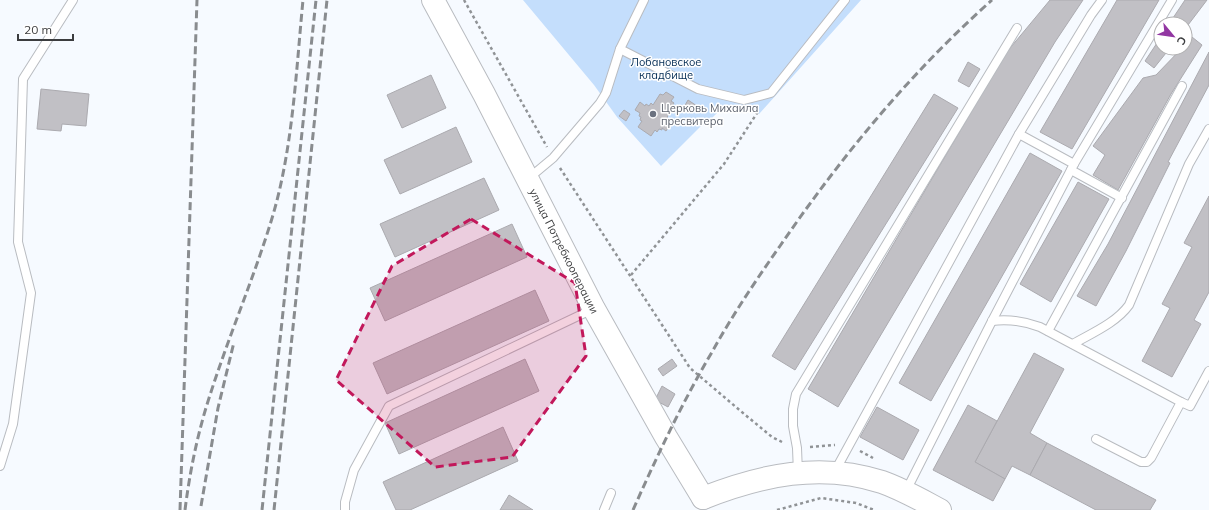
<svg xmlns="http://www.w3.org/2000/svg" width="1209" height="510" font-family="Mulish,sans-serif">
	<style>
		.green { fill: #c4defc }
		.building { fill: #c1c0c5; stroke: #abaaaf }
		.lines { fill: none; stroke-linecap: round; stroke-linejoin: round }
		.lane-casing { stroke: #b9bcc1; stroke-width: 10 }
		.secondary-casing { stroke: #b9bcc1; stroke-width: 24 }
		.path { stroke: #909396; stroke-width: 2.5; stroke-dasharray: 3 3; stroke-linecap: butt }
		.lane { stroke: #fff; stroke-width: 8 }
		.secondary { stroke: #fff; stroke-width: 22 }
		.rail { stroke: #898c8f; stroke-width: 3; stroke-dasharray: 8 4; stroke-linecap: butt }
		.marked { fill: #c2185b; fill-opacity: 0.2; stroke: #c2185b; stroke-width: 3; stroke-dasharray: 8 5; stroke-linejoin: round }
		.worship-dot { fill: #6b7280; stroke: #fff; stroke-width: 1.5 }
		.labels { text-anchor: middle; stroke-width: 3; stroke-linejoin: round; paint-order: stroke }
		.park-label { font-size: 11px; fill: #002a52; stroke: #fff }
		.worship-label { font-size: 11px; fill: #5b616d; stroke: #fff; text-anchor: start }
		.street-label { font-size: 11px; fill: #3b3c3e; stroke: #fff }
	</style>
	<rect width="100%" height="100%" fill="#f6faff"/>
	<polygon class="green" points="523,0 861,0 759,114 725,105 708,122 700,127 661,166 617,117 594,85"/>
	<g class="building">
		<polygon points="1050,0 1083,0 1055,42 838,407 808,389 1006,53"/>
		<polygon points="1117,0 1159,0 1072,149 1040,132"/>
		<polygon points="1185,0 1207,0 1185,29 1185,24 1169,24"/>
		<polygon points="1161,37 1161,48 1170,48 1154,68 1145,61"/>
		<polygon points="1192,37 1202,45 1171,94 1118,190 1093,175 1105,155 1093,146 1143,78 1156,75 1182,48 1185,48 1185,45"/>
		<polygon points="1209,52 1209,85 1168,162 1170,163 1126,251 1096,306 1077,296 1108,244"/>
		<polygon points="968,62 980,69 969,87 958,81"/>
		<polygon points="431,75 446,108 402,128 387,95"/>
		<polygon points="41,89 89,94 86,126 62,124 61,131 37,129"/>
		<polygon points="666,92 674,97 671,101 674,103 667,114 668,115 667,118 669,119 667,121 671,124 666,131 662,128 662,130 659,129 657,132 655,130 651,136 638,127 642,121 640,120 641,117 639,116 640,113 635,110 640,102 645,106 646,104 649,106 651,103 653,105 660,94 663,95"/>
		<polygon points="934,94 958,108 795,370 772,356"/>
		<polygon points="688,100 697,106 692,113 684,107"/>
		<polygon points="624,110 630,114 626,121 619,116"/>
		<polygon points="456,127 472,162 400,194 384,160"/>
		<polygon points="1030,153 1062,171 931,401 899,383"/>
		<polygon points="484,178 499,210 395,257 380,224"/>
		<polygon points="1078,182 1109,199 1051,302 1020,284"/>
		<polygon points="1209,196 1209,292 1194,320 1201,324 1172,377 1142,361 1170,308 1162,304 1192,247 1184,243"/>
		<polygon points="512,224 527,257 385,321 370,288"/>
		<polygon points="535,290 549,321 387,394 373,363"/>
		<polygon points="1034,353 1064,369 1030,433 1047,443 1030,475 1012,466 1005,479 975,462"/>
		<polygon points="525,359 539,391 399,454 385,423"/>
		<polygon points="672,359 677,366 663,376 658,369"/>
		<polygon points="662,386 675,394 668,407 655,400"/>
		<polygon points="968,405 997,421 975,462 1005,479 993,501 933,470"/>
		<polygon points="877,407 919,430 903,460 860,437"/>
		<polygon points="503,427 518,461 410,510 396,510 383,482"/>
		<polygon points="1047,443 1156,500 1150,510 1096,510 1030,475"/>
		<polygon points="509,495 533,510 500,510"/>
	</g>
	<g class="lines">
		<defs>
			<g id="lane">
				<polyline points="620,49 698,89 744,100 771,93 845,0"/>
				<polyline points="1019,134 1074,164"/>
				<polyline points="1071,170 1122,198"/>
				<polyline points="529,178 553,158 600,103 606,93 620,49 644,0"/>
				<path d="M992 321C1009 319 1024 321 1040 327L1181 402 1151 458 1147 462H1141L1096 439"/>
				<polyline points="1048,331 1182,86"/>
				<path d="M1073 344C1092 333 1116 323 1129 305L1189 164 1209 129"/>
				<polyline points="1181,402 1190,406 1209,371"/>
				<polyline points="0,466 13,424 31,293 18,242 23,79 73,0"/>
				<polyline points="835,471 1019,134 1091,15 1102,0"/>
				<polyline points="798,473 797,448 793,426 793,409 796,394 1017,28"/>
				<polyline points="906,491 992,321 1074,164 1172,0"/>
				<polyline points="345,510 345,502 354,470 389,406 593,309"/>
				<polyline points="604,510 611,493"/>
			</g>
			<g id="secondary">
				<polyline points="433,0 484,94 594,309 666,437 703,498"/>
				<path d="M703 498C761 475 821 462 882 482 902 489 921 500 940 510"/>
			</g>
		</defs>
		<use href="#lane" class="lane-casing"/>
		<use href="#secondary" class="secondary-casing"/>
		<g class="path">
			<polyline points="464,0 547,147"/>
			<polyline points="560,168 690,368 743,413 772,437 782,442"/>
			<polyline points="631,275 724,164 759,110"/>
			<polyline points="810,447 835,445"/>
			<polyline points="860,451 873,458"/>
			<polyline points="777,510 821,498 856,503 874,510"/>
		</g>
		<use href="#lane" class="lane"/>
		<use href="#secondary" class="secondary"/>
		<g class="rail">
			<polyline points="201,506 218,408 234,342"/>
			<polyline points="180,510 197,0"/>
			<path d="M185 510C190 470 198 431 211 392 230 333 255 275 273 215 293 146 296 72 303 0"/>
			<polyline points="262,510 316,0"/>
			<polyline points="274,510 327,0"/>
			<path d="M633 510C657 456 682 403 712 352 732 316 756 280 780 246 841 157 911 72 992 0"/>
		</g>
	</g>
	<path class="marked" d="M471 219 575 283 586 356 512 457 435 467 336 380 392 266Z"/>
	<circle class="worship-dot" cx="653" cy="114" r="4"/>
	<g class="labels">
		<g class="park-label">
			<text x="666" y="66">Лобановское<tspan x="666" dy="13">кладбище</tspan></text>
		</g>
		<g class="worship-label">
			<text x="661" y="112">Церковь Михаила<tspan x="661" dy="13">пресвитера</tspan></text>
		</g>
		<g class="street-label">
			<text transform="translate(564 251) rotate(63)" y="4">улица Потребкооперации</text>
		</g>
	</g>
	<g transform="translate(1173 36) rotate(119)"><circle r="19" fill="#ffffff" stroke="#b1b1b2"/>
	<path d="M0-3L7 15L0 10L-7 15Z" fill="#9237a2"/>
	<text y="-6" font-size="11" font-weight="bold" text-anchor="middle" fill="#3b3c3e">С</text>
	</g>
	<path d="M18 34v6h55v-6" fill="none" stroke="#3b3c3e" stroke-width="2"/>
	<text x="24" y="34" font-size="12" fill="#3b3c3e" stroke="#ffffff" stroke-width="3" paint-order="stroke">20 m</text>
</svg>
